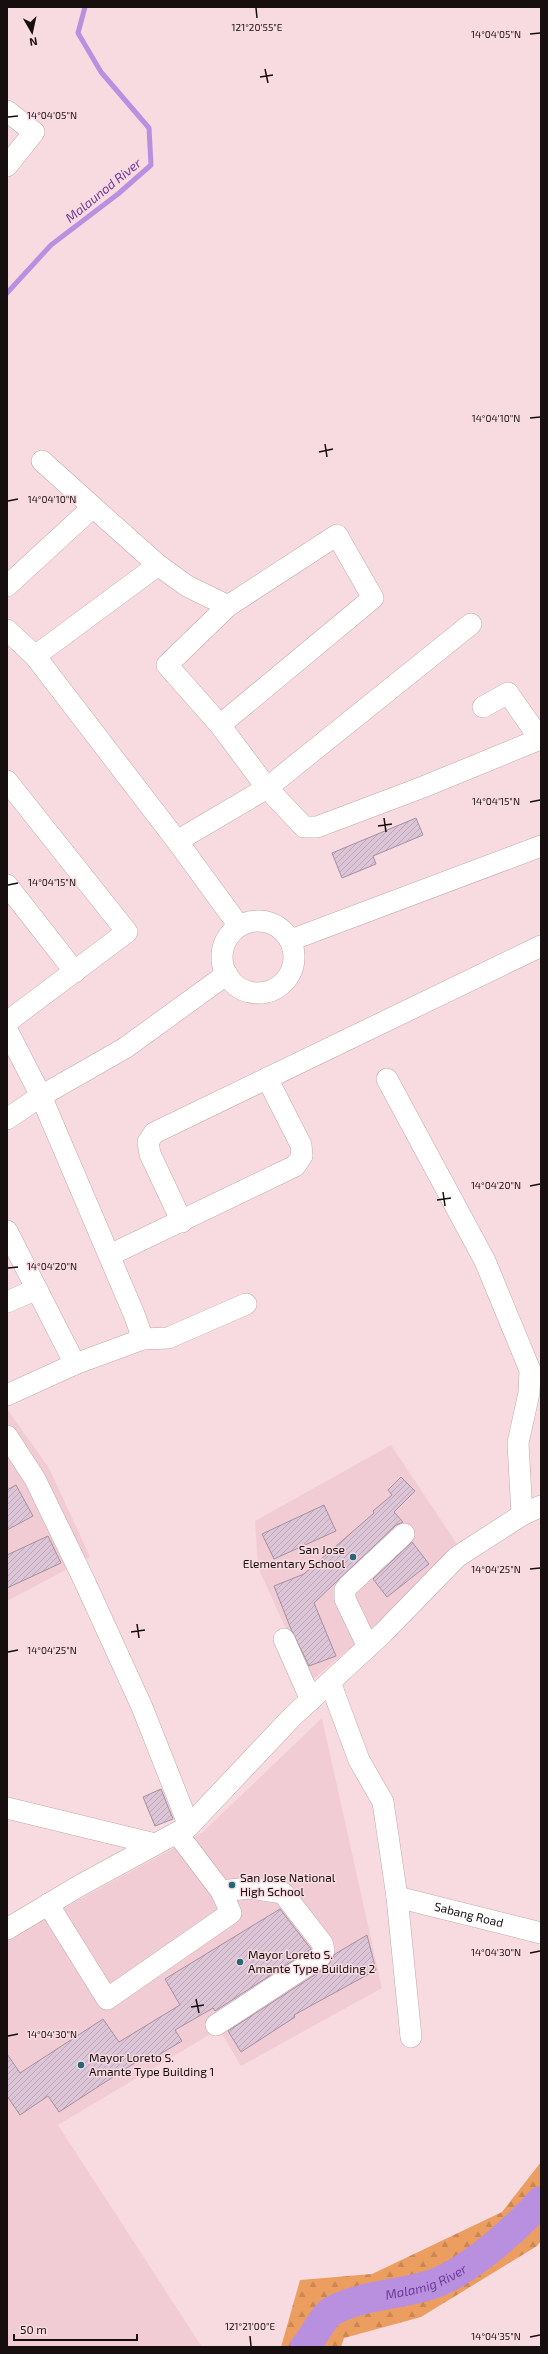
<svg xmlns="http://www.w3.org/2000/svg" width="548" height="2354" font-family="'Exo 2',sans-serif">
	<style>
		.built { fill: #f2ccd5 }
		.forest { fill: url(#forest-firs) }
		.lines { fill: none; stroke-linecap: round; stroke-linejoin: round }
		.stream { stroke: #b990e0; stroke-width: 5 }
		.river { stroke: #b990e0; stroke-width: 30 }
		.building { fill: url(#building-hatch); stroke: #a590a0 }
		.minor-casing { stroke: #c3a7ad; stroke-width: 22 }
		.minor { stroke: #fff; stroke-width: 21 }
		.ticks { fill: none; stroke: #170e10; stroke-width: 1.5 }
		.poi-dot { fill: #26657a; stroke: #f8dbe1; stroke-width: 1.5 }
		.labels { text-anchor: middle; stroke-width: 3; stroke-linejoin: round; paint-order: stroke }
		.poi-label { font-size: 12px; fill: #170e10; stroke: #f8dbe1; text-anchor: start }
		.street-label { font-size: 12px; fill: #170e10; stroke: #f8dbe1 }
		.water-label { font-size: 13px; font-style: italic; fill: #6d3997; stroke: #f8dbe1 }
		.ticks-label { font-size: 10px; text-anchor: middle; fill: #170e10; stroke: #f8dbe1; stroke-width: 3; stroke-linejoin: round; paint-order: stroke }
	</style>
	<defs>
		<pattern id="forest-firs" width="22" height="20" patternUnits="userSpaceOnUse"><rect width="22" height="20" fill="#ec9e60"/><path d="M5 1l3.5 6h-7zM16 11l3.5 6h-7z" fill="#ca8752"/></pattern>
		<pattern id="building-hatch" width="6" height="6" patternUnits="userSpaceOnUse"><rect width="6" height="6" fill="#dcc5d6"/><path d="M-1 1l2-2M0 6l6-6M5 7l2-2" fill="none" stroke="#bca8b7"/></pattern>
	</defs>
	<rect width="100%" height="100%" fill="#f8dbe1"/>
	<g class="built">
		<polygon points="7,1409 49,1468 90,1557 7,1601"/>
		<polygon points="391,1445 459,1547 383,1620 310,1682 258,1567 255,1521"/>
		<polygon points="322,1718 382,1988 241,2066 219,2029 58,2125 202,2347 7,2347 7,1939 203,1832"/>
	</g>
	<polygon class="forest" points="541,2162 541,2241 537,2246 421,2317 344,2338 341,2347 281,2347 300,2280 372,2274 502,2212"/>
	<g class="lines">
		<polyline class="stream" points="7,293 51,245 118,194 151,165 149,128 101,72 78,33 85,7"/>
		<path class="river" id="s1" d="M305 2347C312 2339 325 2314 332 2311 362 2295 398 2295 430 2285 467 2273 515 2230 541 2201"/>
	</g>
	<g class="building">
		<polygon points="416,818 423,835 373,856 376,864 342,878 332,853"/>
		<polygon points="401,1477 415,1491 394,1512 403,1522 396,1525 314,1603 336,1656 309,1666 291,1629 274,1586 304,1574 374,1513 373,1511 392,1495 388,1490"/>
		<polygon points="16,1485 33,1516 7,1530 7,1490"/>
		<polygon points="324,1505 336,1531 274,1559 262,1534"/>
		<polygon points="48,1536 61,1563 7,1588 7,1555"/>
		<polygon points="412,1542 429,1564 387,1597 373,1579"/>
		<polygon points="161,1789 173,1819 155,1826 143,1797"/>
		<polygon points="280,1909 311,1949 215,2011 213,2008 175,2030 182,2041 150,2060 147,2055 59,2112 48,2096 20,2115 7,2096 7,2054 20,2073 103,2019 119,2042 180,2005 165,1979"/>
		<polygon points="367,1935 376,1970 294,2015 295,2017 241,2052 228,2031 327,1967 335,1954"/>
	</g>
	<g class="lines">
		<defs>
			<g id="minor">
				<polyline points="7,111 34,132 7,166"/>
				<polyline points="42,461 93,507"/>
				<polyline points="7,586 93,507 158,565 187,586 228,606"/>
				<polyline points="7,630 35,656 177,841 239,926"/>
				<polyline points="35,656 158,565"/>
				<polyline points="220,725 373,598 337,535 228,606 167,665 220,725 267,788 304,827 317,827 423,787 540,739 508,693 483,707"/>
				<polyline points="7,781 127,932 7,1022"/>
				<polyline points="177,841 267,788 471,624"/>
				<polyline points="7,885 75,972"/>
				<circle cx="258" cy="957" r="36"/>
				<polyline points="291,940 541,846"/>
				<polyline points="7,1030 41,1096 134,1314 143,1339 168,1338 246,1304"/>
				<polyline points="387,1079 485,1261 530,1370 529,1393 518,1443 522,1515"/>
				<polyline points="7,1119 41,1096 125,1048 227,974"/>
				<polyline points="182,1222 150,1154 148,1142 154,1133 541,946"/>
				<polyline points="7,1231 75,1364"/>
				<polyline points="110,1255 295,1166 302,1156 301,1145 267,1078"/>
				<polyline points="7,1302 37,1289"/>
				<polyline points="7,1395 75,1364 143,1339"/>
				<polyline points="7,1436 35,1479 84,1580 142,1707 189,1826"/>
				<polyline points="284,1639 311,1700"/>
				<polyline points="368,1647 345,1599 345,1590 349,1585 404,1534"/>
				<polyline points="330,1682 359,1760 383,1802 397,1897 411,2037"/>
				<polyline points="7,1808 155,1844"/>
				<path id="s2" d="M397 1897 541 1933"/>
				<polyline points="48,1904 107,1999 231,1913 221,1891 177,1833"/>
				<polyline points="7,1929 79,1886 189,1826 293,1716 383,1633 457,1557 522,1515 541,1506"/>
				<polyline points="216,2025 320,1957 324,1950 322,1943 283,1893 249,1888 221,1891"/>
			</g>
		</defs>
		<use href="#minor" class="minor-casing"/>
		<use href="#minor" class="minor"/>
	</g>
	<path class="ticks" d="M256 8 257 18M530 34 540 33M265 69 268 83M260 77 273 75M8 117 18 116M530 418 540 417M325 444 327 457M319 452 333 449M8 501 18 499M530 802 540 800M384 818 386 832M378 826 392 824M8 885 18 883M530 1186 540 1184M443 1192 445 1206M437 1200 451 1198M8 1268 18 1267M530 1569 540 1568M137 1624 139 1638M131 1632 145 1630M8 1652 18 1650M530 1953 540 1951M196 1999 199 2013M191 2007 204 2005M8 2036 18 2034M250 2336 251 2346M530 2337 540 2335"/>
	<g class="poi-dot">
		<circle cx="353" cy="1557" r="4"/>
		<circle cx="232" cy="1885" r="4"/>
		<circle cx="240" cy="1962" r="4"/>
		<circle cx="81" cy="2065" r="4"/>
	</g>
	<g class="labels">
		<g class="poi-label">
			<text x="345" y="1554" text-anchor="end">San Jose<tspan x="345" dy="14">Elementary School</tspan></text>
			<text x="240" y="1882">San Jose National<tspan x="240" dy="14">High School</tspan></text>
			<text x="248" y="1959">Mayor Loreto S.<tspan x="248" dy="14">Amante Type Building 2</tspan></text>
			<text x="89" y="2062">Mayor Loreto S.<tspan x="89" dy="14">Amante Type Building 1</tspan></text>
		</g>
		<g class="street-label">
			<text dy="4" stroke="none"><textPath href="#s2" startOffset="74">Sabang Road</textPath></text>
		</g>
		<g class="water-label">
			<text transform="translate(103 190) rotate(-39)" y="5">Malaunod River</text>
			<text dy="5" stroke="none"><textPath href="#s1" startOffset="144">Malamig River</textPath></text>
		</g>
	</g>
	<g class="ticks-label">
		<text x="257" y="31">121°20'55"E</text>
		<text x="496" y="38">14°04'05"N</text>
		<text x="52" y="119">14°04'05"N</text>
		<text x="496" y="422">14°04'10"N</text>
		<text x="52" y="503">14°04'10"N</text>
		<text x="496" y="805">14°04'15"N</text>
		<text x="52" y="886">14°04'15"N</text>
		<text x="496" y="1189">14°04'20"N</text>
		<text x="52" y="1270">14°04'20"N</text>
		<text x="496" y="1573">14°04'25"N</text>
		<text x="52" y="1654">14°04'25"N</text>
		<text x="496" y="1956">14°04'30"N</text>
		<text x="52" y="2038">14°04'30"N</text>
		<text x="250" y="2330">121°21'00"E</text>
		<text x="496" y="2340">14°04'35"N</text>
	</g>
	<rect width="548" height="2354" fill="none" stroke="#170e10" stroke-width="16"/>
	<g transform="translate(32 32) rotate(171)" stroke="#f8dbe1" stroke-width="3" paint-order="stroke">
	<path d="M0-3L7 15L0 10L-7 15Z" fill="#170e10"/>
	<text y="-6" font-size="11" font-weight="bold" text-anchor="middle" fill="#170e10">N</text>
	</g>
	<path d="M14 2334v6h123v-6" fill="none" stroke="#170e10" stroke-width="2"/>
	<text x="20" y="2334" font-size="12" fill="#170e10" stroke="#f8dbe1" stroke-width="3" paint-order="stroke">50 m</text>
</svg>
